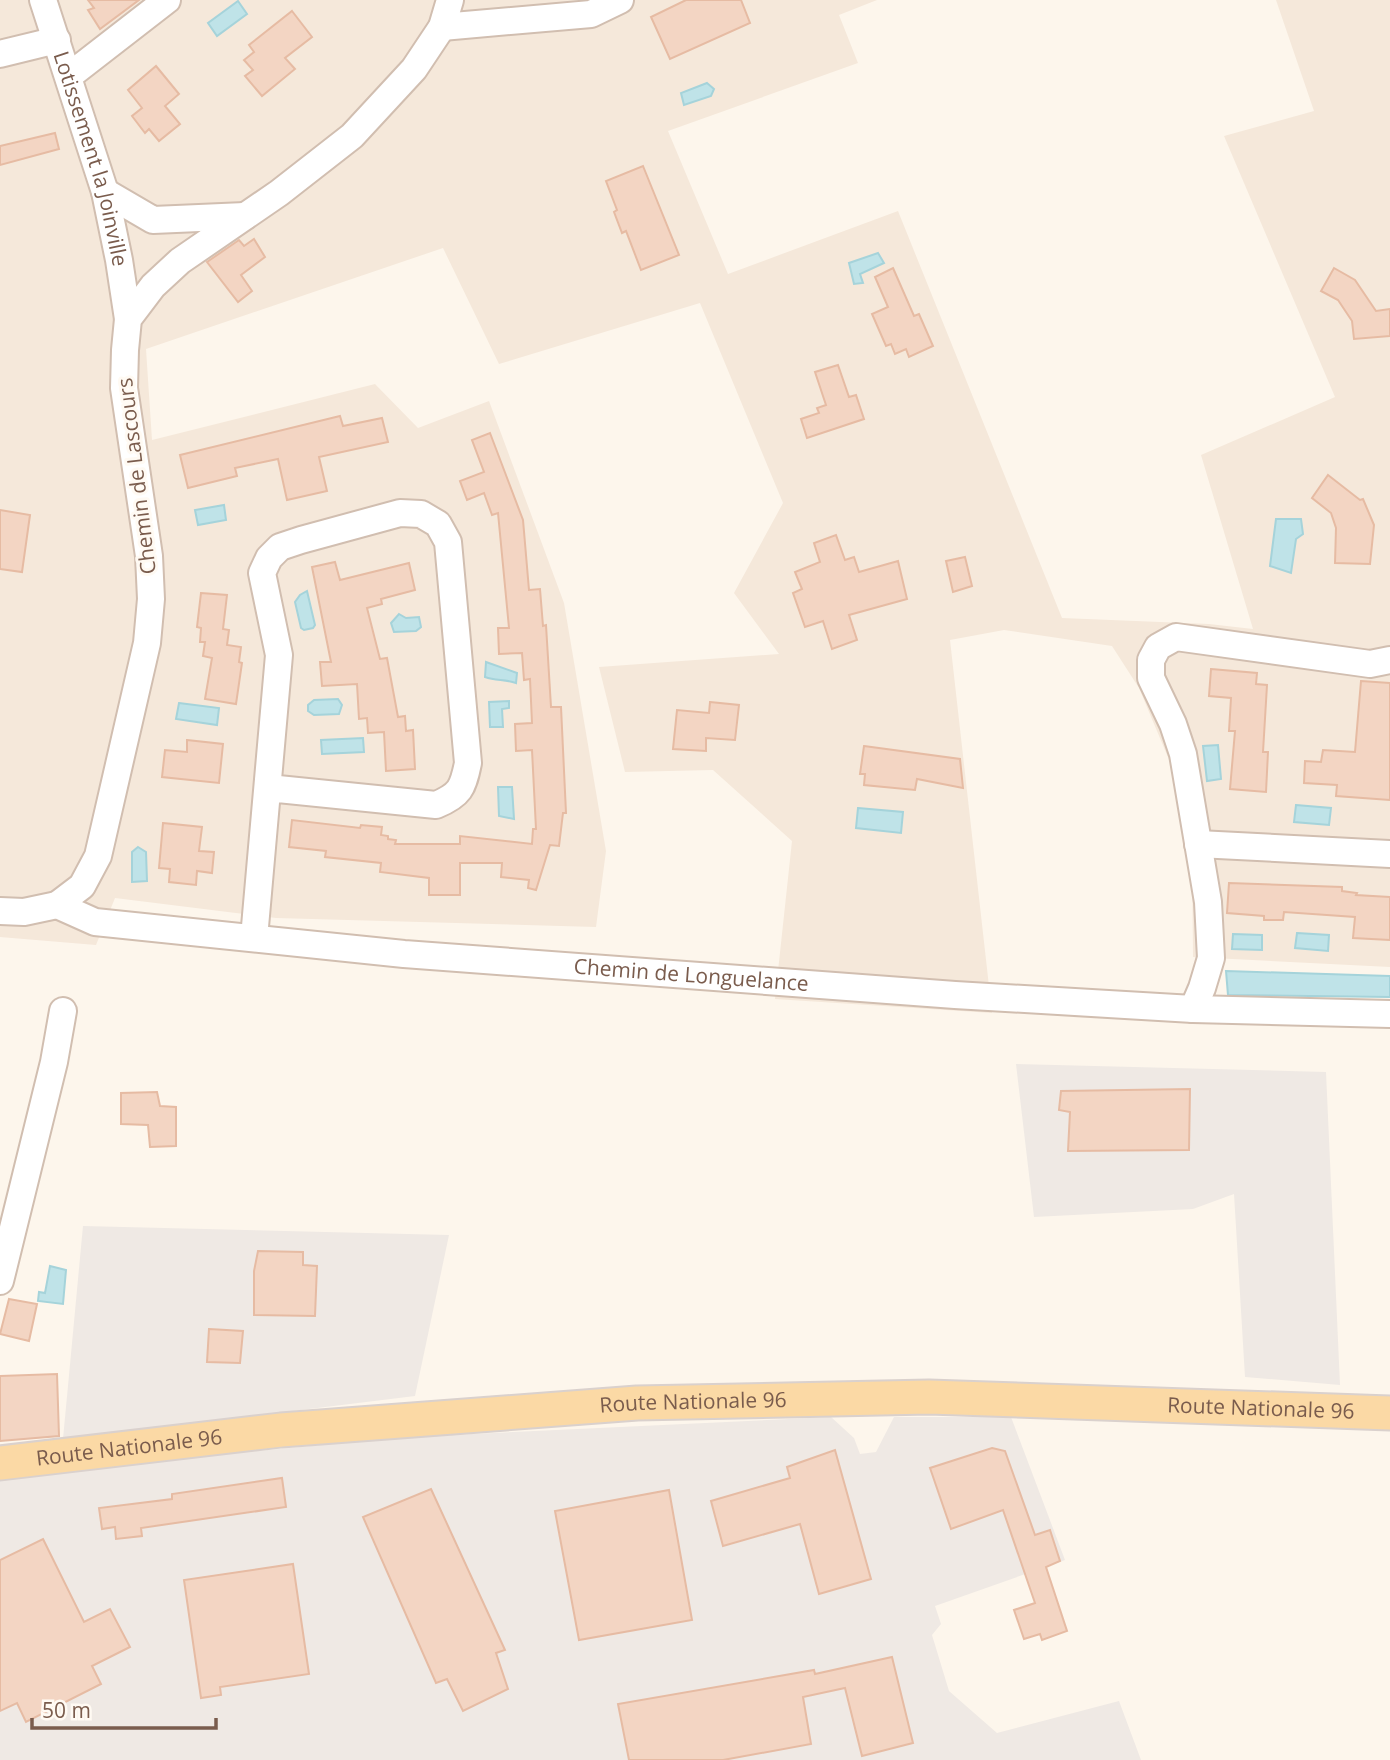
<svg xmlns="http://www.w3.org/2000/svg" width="1390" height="1760" font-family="'Open Sans',sans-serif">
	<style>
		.residential { fill: #f5e8da }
		.industrial { fill: #efe9e4 }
		.water { fill: #bfe3e8; stroke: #a5d3da; stroke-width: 2 }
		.building { fill: #f3d5c3; stroke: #e6bba3; stroke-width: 2 }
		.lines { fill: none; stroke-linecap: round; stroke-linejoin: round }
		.minor-casing { stroke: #d1beb0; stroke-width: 30 }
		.major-casing { stroke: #dad1cd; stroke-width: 37 }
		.minor { stroke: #fff; stroke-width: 26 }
		.major { stroke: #fbd9a5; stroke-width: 33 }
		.labels { text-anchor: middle; stroke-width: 6; stroke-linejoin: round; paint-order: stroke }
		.street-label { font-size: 21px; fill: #7a5c4d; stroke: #fffaf3 }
	</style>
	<rect width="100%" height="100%" fill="#fdf6ec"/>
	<polygon class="residential" points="0,0 877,0 839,15 858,63 668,131 728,274 898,211 1062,618 1209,624 1253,629 1201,455 1335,397 1224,136 1314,111 1276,0 1390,0 1390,967 1193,957 1192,857 1175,774 1139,688 1112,646 1004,630 950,640 992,1013 775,999 792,841 713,770 625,772 599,667 779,654 734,593 783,503 700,303 499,364 443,248 146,349 152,440 375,384 418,428 489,401 564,603 606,851 596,927 276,918 115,898 96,945 0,937"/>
	<g class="industrial">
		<polygon points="1016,1064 1326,1072 1340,1385 1245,1377 1234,1194 1193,1209 1034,1217"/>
		<polygon points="83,1226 449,1235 415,1396 63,1439"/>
		<polygon points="831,1417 854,1438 860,1454 876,1452 894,1417 1011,1417 1065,1560 935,1606 941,1624 932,1635 949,1691 997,1733 1119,1701 1141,1760 0,1760 0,1479 42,1471 408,1437"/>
	</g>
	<g class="water">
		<polygon points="238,1 247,14 217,36 208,23"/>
		<polygon points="707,83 714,89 711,96 684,105 681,93"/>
		<polygon points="878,253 884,263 860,274 863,283 854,284 849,263"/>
		<polygon points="224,505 226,520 198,525 195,510"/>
		<polygon points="1276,519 1301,519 1303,534 1296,539 1291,573 1270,566"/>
		<polygon points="307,591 315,625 313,628 304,630 301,628 295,602 300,595"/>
		<polygon points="399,614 406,618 419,617 421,627 416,631 394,632 391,623"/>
		<path d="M486 662 517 673 516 683C505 679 496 681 485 677Z"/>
		<polygon points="338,699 342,705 339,714 314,715 308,711 308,705 314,700"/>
		<polygon points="509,701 509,708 502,709 503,727 490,727 489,702"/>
		<polygon points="179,703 219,708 217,725 176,719"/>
		<polygon points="363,738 364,752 322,754 321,740"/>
		<polygon points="1218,745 1221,779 1207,781 1203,746"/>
		<polygon points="498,787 512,787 514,819 499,816"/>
		<polygon points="1296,805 1331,808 1329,825 1294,822"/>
		<polygon points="858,808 903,812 901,833 856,828"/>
		<polygon points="138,847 146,852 147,881 132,882 132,852"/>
		<polygon points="1297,933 1329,935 1328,951 1295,948"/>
		<polygon points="1233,934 1262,935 1262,950 1232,949"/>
		<polygon points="1226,971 1390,976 1390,997 1228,995"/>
		<polygon points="50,1266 66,1270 63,1304 38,1301 39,1292 45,1293"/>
	</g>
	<g class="building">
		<polygon points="88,0 139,0 100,29 88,10 94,8"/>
		<polygon points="686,0 741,0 750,23 670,59 651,17"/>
		<polygon points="292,11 312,37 285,58 295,69 262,96 245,76 253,70 244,60 254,52 249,45"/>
		<polygon points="156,66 179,94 165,106 180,124 159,141 149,129 145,133 132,116 142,108 128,90"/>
		<polygon points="55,133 59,149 0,165 0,146"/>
		<polygon points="643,166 679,255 641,270 626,231 622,233 614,212 617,210 606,181"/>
		<polygon points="254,239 265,257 241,275 252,291 238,302 207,262 239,240 244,246"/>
		<polygon points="893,268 914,316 919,314 933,346 909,357 906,349 895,354 891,344 886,346 872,314 888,307 875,277"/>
		<polygon points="1334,268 1355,280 1376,311 1390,309 1390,336 1354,339 1352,321 1338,300 1321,291"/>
		<polygon points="838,365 849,397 856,395 864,419 807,438 801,419 819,413 817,408 826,405 815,372"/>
		<polygon points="340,416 343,426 382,418 388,442 319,457 327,491 287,500 278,459 235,468 237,476 188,488 180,455"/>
		<polygon points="490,433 523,520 529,590 540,589 543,626 546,625 551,707 561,707 566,813 563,813 559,846 550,845 536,890 528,888 529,880 501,877 502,863 460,863 460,895 429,895 429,878 380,872 381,863 325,857 326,851 289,847 292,820 360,828 361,825 382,827 381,835 388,836 388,839 396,840 395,844 460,844 460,836 532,844 533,829 536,829 532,750 516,751 515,724 532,723 530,679 524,680 522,653 499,654 498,628 509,628 498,513 492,515 484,493 467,500 460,481 484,472 472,440"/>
		<polygon points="1328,475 1360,500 1363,499 1374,525 1370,564 1335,563 1336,528 1331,513 1312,498"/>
		<polygon points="0,510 30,515 22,572 0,569"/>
		<polygon points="836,535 845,560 854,557 859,572 898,561 907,599 849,615 857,640 832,649 823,621 805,627 793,593 802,589 795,572 820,562 814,543"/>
		<polygon points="965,557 972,586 953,592 946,561"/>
		<polygon points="335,562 340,580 409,563 415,590 381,599 382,604 367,608 380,659 387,658 398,717 405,716 406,731 413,730 415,769 386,771 384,732 368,733 367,718 359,719 357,684 322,686 320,662 331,662 312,567"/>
		<polygon points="201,593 227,595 223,629 229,630 227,645 241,647 239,662 242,663 236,704 205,699 212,658 203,656 205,642 200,642 201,628 197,627"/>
		<polygon points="1211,669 1257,673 1256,684 1267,685 1263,752 1268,752 1266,792 1230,789 1235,731 1229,731 1231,698 1209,696"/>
		<polygon points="1361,681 1390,683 1390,800 1336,796 1337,785 1304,783 1305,761 1321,762 1323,750 1355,752"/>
		<polygon points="710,702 739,705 735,740 706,738 706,751 673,749 677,710 709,713"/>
		<polygon points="187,740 223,744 219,783 162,777 165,750 187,752"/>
		<polygon points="864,746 960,759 963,788 917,779 915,790 864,785 865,774 860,774"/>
		<polygon points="163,823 202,827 199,851 214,852 212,873 197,871 196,885 169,882 170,869 159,868"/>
		<polygon points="1229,883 1342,887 1342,891 1357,893 1356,895 1390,897 1390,940 1353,938 1355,917 1284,912 1283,920 1264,920 1264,916 1227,913"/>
		<polygon points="1190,1089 1189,1150 1068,1151 1070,1112 1059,1110 1061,1091"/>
		<polygon points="157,1092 160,1106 176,1107 176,1146 150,1147 148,1125 121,1124 121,1093"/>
		<polygon points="258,1251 303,1252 303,1265 317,1266 315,1316 254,1315 254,1271"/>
		<polygon points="9,1299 37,1304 29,1341 0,1334"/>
		<polygon points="209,1329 243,1331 240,1363 207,1362"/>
		<polygon points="57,1374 59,1436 0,1441 0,1376"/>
		<polygon points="992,1448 1005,1451 1035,1535 1050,1530 1060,1561 1046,1567 1067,1631 1042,1640 1040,1634 1024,1639 1014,1610 1035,1603 1003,1510 951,1529 930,1468"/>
		<polygon points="835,1450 871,1579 819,1594 800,1524 723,1546 711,1501 790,1478 787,1467"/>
		<polygon points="282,1478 286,1507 141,1528 142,1536 116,1539 115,1527 102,1529 99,1508 172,1499 172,1494"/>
		<polygon points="431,1489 505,1650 496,1653 508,1689 463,1711 447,1679 436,1683 363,1517"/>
		<polygon points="669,1490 692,1620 579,1640 555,1511"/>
		<polygon points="43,1539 84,1622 110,1609 130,1647 92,1666 101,1684 26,1722 17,1703 0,1711 0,1560"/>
		<polygon points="293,1564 309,1674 220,1687 221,1695 201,1698 184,1580"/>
		<polygon points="892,1657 913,1743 862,1756 845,1688 803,1697 811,1744 723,1760 629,1760 618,1704 814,1670 815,1674"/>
	</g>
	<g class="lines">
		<defs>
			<g id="minor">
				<path id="s1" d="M43 0 105 192 119 260 128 319"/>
				<polyline points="442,27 591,14 620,0"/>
				<polyline points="0,54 57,40"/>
				<polyline points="69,76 167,0"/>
				<polyline points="105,192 153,220 245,216"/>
				<polyline points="1198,844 1390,854"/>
				<polyline points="57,905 82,886 98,856 147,643 151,599 149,556 124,388 125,350 128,319 153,286 180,261 279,193 352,136 414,69 442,27 450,0"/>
				<path id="s2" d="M0 911 24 912 57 905 95 922 404 954 955 995 1193 1009 1390 1014"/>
				<path d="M254 938 279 655 262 573 269 558 280 547 301 540 400 513 421 514 438 524 448 542 468 763C463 788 460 795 436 805L268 788"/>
				<polyline points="1193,1009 1202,988 1211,958 1208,902 1183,754 1173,724 1151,678 1151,660 1158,647 1176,637 1370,664 1390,660"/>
				<polyline points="0,1281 54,1062 63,1011"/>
			</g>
			<g id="major">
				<path id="s3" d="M0 1463 281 1430 637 1403 929 1397 1390 1413"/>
			</g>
		</defs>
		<use href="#minor" class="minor-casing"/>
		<use href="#major" class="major-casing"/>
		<use href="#minor" class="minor"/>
		<use href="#major" class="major"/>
	</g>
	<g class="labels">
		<g class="street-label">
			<text dy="7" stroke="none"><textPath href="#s1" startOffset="166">Lotissement la Joinville</textPath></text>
			<text transform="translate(137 476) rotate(-97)" y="7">Chemin de Lascours</text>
			<text dy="7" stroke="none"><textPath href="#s2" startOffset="698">Chemin de Longuelance</textPath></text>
			<text dy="7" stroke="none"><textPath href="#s3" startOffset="696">Route Nationale 96</textPath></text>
			<text dy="7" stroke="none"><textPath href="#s3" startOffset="1264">Route Nationale 96</textPath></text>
			<text dy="7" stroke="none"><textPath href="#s3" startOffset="130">Route Nationale 96</textPath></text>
		</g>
	</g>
	<path d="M32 1718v10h184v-10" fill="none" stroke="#7a5c4d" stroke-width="3.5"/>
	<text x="42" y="1718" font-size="21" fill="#7a5c4d" stroke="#fffaf3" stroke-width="5" paint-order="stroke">50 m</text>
</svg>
